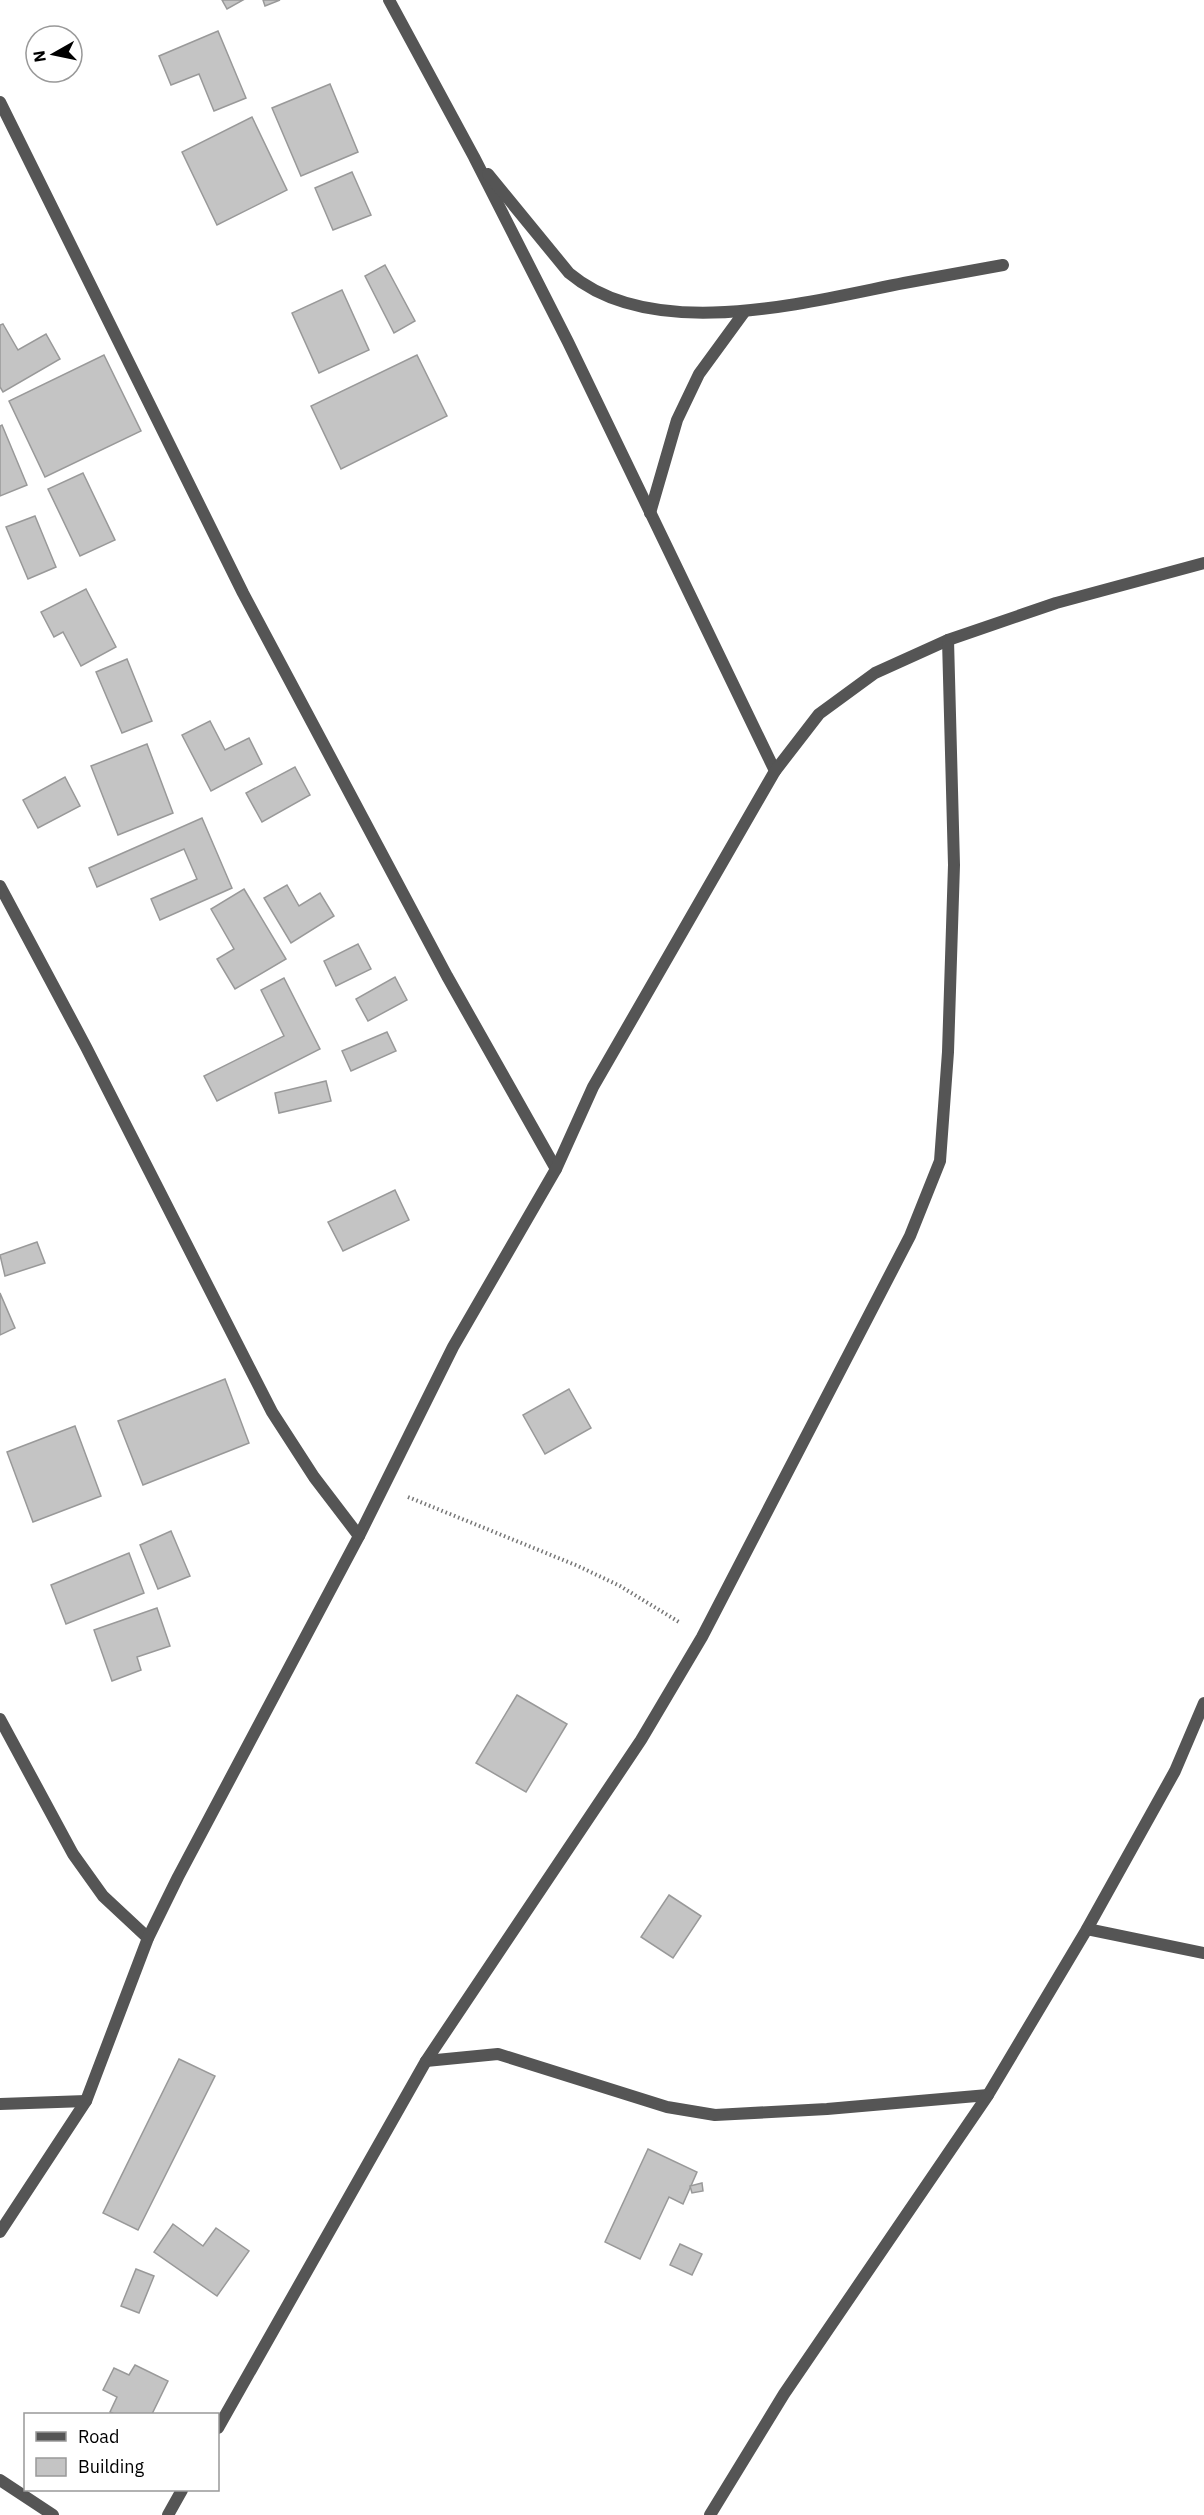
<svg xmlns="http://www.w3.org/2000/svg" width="1204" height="2515" font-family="'IBM Plex Sans',sans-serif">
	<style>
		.building { fill: #c4c4c4; stroke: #999; stroke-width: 1.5 }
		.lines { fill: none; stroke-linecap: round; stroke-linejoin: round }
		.path { stroke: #777; stroke-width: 4; stroke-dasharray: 1.5 3; stroke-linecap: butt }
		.street { stroke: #555; stroke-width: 12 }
	</style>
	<rect width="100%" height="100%" fill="#fff"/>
	<g class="building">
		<polygon points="222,0 243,0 227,9"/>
		<polygon points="263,0 280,0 265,6"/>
		<polygon points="218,31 246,98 214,111 199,74 171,85 159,56"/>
		<polygon points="330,84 358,152 301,176 272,108"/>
		<polygon points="252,117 287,190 217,225 182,152"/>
		<polygon points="352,172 371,215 333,230 315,188"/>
		<polygon points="385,265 415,321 394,333 365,276"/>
		<polygon points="342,290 369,350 319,373 292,313"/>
		<polygon points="3,324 18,350 46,334 60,359 3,392 0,387 0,325"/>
		<polygon points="104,355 141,431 45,477 9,401"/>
		<polygon points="417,355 447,416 341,469 311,406"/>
		<polygon points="2,425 27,485 0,496 0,426"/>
		<polygon points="83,473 115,540 80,556 48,489"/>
		<polygon points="35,516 56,567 28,579 6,527"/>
		<polygon points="86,589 116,647 81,666 63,632 54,637 41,612"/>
		<polygon points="127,659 152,721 122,733 96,672"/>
		<polygon points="210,721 225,750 249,738 262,764 211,791 182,735"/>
		<polygon points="147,744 173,813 118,835 91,766"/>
		<polygon points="295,767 310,795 262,822 246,793"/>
		<polygon points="65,777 80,806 38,828 23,800"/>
		<polygon points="202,818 232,888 160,920 151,899 197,879 184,849 97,887 89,868"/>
		<polygon points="287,885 299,906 320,893 334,916 291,943 264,898"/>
		<polygon points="244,889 286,959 235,989 217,959 234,949 211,909"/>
		<polygon points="358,944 371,969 336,986 324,961"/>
		<polygon points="395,977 407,1000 368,1021 356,999"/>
		<polygon points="284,978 320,1049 217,1101 204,1076 284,1036 261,990"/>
		<polygon points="387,1032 396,1051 351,1071 342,1051"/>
		<polygon points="326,1081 331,1101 279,1113 275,1093"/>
		<polygon points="395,1190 409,1220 343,1251 328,1222"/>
		<polygon points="37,1242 45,1263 5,1276 0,1255"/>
		<polygon points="0,1293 15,1328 0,1335"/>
		<polygon points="225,1379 249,1443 143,1485 118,1421"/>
		<polygon points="569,1389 591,1428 545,1454 523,1415"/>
		<polygon points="75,1426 101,1496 33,1522 7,1452"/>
		<polygon points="171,1531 190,1576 158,1589 140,1545"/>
		<polygon points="129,1553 144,1593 66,1624 51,1585"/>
		<polygon points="157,1608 170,1646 137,1657 141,1670 112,1681 94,1630"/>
		<polygon points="517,1695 567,1724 526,1792 476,1763"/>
		<polygon points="669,1895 701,1916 673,1958 641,1937"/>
		<polygon points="179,2059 215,2076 138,2230 103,2213"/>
		<polygon points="648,2149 697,2172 683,2204 669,2197 640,2259 605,2242"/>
		<polygon points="702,2183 703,2191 692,2193 690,2186"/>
		<polygon points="173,2224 203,2246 216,2228 249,2251 217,2296 154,2252"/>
		<polygon points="680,2244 702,2254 692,2275 670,2265"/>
		<polygon points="136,2269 154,2276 139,2313 121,2306"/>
		<polygon points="135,2365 168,2381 152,2414 114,2414 110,2412 117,2397 103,2390 114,2368 129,2375"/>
	</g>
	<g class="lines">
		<polyline class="path" points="408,1497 578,1566 620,1586 679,1622"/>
		<g class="street">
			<polyline points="389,0 474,157 568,342 775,771"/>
			<polyline points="0,102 243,593 447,976 556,1169"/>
			<path d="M488 174 569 273C653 344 807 302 904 283 937 277 970 271 1003 265"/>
			<polyline points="650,513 677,420 699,374 745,311"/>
			<polyline points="0,886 86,1047 272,1412 314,1477 359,1536"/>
			<polyline points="0,1719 73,1854 103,1896 148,1938"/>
			<polyline points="1087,1929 1204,1953"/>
			<polyline points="426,2061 498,2054 667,2107 715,2115 827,2109 988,2095"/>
			<polyline points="0,2104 86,2101"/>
			<polyline points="0,2232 86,2101 148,1938 178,1877 359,1536 453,1347 556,1169 593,1087 775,771 819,714 875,673 948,640 1056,603 1204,563"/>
			<polyline points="218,2428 426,2061 641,1740 702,1637 910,1236 940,1161 948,1052 954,865 948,640"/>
			<polyline points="0,2480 53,2515"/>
			<polyline points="168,2515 182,2490"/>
			<polyline points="710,2515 784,2394 988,2095 1087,1929 1175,1771 1204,1703"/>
		</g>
	</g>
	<rect x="24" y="2413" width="195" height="78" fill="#ffffff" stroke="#999999" stroke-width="1.5"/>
	<rect x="36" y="2432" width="30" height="9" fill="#555555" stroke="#999999" stroke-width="1.5"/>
	<text x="78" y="2443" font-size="18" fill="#000000">Road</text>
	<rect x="36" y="2458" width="30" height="18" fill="#c4c4c4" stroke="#999999" stroke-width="1.5"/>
	<text x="78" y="2473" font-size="18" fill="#000000">Building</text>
	<g transform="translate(54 54) rotate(261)"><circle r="28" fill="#ffffff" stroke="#999999" stroke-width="1.5"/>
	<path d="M0-4.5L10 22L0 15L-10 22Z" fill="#000000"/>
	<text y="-9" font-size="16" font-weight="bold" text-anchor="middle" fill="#000000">N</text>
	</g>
</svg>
